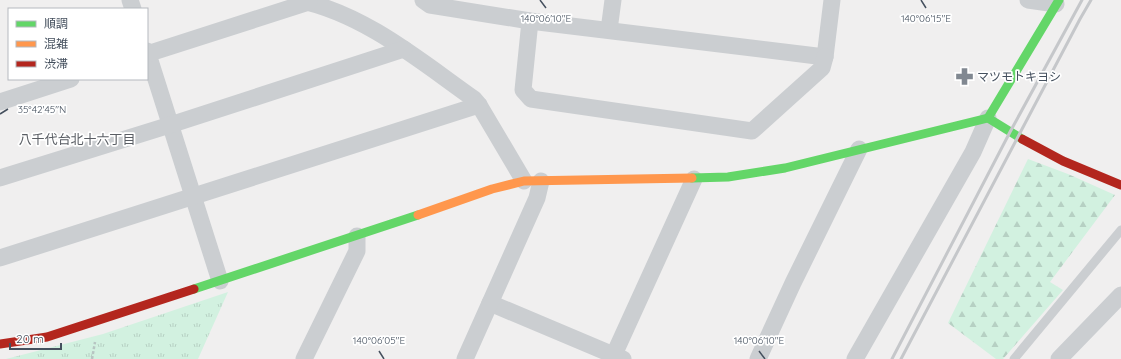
<svg xmlns="http://www.w3.org/2000/svg" width="1121" height="359" font-family="Quicksand,'Noto Sans JP',sans-serif">
	<style>
		.grass { fill: url(#grass-tufts) }
		.forest { fill: url(#forest-firs) }
		.lines { fill: none; stroke-linecap: round; stroke-linejoin: round }
		.path { stroke: #b7c5c2; stroke-width: 2.5; stroke-dasharray: 3 2; stroke-linecap: butt }
		.lane { stroke: #cbced1; stroke-width: 9 }
		.street { stroke: #cbced1; stroke-width: 17 }
		.fast { stroke: #63d668; stroke-width: 9 }
		.slow { stroke: #ff974d; stroke-width: 9 }
		.jam { stroke: #b3261e; stroke-width: 9 }
		.rail { stroke: #c5c7ca; stroke-width: 3 }
		.ticks { fill: none; stroke: #45505e; stroke-width: 1.5 }
		.labels { text-anchor: middle; stroke-width: 3.5; stroke-linejoin: round; paint-order: stroke }
		.poi-label { font-size: 12px; fill: #45505e; stroke: #fff; text-anchor: start }
		.neighbourhood-label { font-size: 13px; fill: #5a5e64; stroke: #fff }
		.ticks-label { font-size: 10px; text-anchor: middle; fill: #45505e; stroke: #fff; stroke-width: 3.5; stroke-linejoin: round; paint-order: stroke }
	</style>
	<defs>
		<pattern id="grass-tufts" width="24" height="20" patternUnits="userSpaceOnUse"><rect width="24" height="20" fill="#d2f1e0"/><path d="M3 7l-1-3M5 7V3M7 7l1-3M15 17l-1-3M17 17v-4M19 17l1-3" fill="none" stroke="#b6d0c3"/></pattern>
		<pattern id="forest-firs" width="22" height="20" patternUnits="userSpaceOnUse"><rect width="22" height="20" fill="#d2f1e0"/><path d="M5 1l3.5 6h-7zM16 11l3.5 6h-7z" fill="#b6d0c3"/></pattern>
	</defs>
	<rect width="100%" height="100%" fill="#f0efef"/>
	<polygon class="grass" points="228,292 198,359 6,359 103,334"/>
	<polygon class="forest" points="1028,159 1068,174 1115,195 1050,282 1063,290 1003,359 996,359 948,323"/>
	<g class="lines">
		<polyline class="path" points="92,359 95,342"/>
		<polyline class="lane" points="1014,359 1121,230"/>
		<g class="street">
			<polyline points="130,0 133,9"/>
			<path d="M298 0C365 14 420 61 474 99L479 105 524 181"/>
			<polyline points="423,0 430,5 530,21 825,57 832,0"/>
			<polyline points="1028,0 1056,4"/>
			<polyline points="530,21 523,90 531,99 752,131 822,68 825,57"/>
			<polyline points="609,30 613,0"/>
			<polyline points="147,51 220,281"/>
			<polyline points="147,54 309,2"/>
			<polyline points="0,102 71,79"/>
			<polyline points="0,178 170,125 404,49"/>
			<polyline points="0,258 479,105"/>
			<polyline points="490,303 623,359"/>
			<polyline points="304,359 357,251 357,236"/>
			<polyline points="465,359 537,198 541,181"/>
			<polyline points="612,359 694,179"/>
			<polyline points="758,359 793,283 859,149"/>
			<polyline points="855,359 973,152 988,118"/>
			<polyline points="1059,359 1121,295"/>
		</g>
		<g class="fast">
			<polyline points="988,118 1059,0"/>
			<polyline points="692,178 728,177 785,168 988,118 1022,139"/>
			<polyline points="194,289 418,215"/>
		</g>
		<polyline class="slow" points="418,215 492,189 524,181 692,178"/>
		<g class="jam">
			<polyline points="1022,139 1063,161 1121,185"/>
			<polyline points="0,344 47,337 194,289"/>
		</g>
		<g class="rail">
			<polyline points="892,359 1010,132 1082,0"/>
			<polyline points="901,359 1080,19 1091,0"/>
		</g>
	</g>
	<path class="ticks" d="M540 0 546 8M921 0 926 8M0 114 8 109M379 351 384 359M759 351 765 359"/>
	<defs>
		<symbol id="pharmacy-bare" viewBox="-9 -9 18 18"><path d="M-2-6h4v4h4v4h-4v4h-4v-4h-4v-4h4Z" fill="#818891" stroke="#fff" stroke-width="2.5" paint-order="stroke"/></symbol>
	</defs>
	<g fill-rule="evenodd">
		<use href="#pharmacy-bare" x="952" y="64" width="25" height="25"/>
	</g>
	<g class="labels">
		<g class="poi-label">
			<text x="977" y="81">マツモトキヨシ</text>
		</g>
		<g class="neighbourhood-label">
			<text x="77" y="144">八千代台北十六丁目</text>
		</g>
	</g>
	<g class="ticks-label">
		<text x="546" y="22">140°06'10"E</text>
		<text x="926" y="22">140°06'15"E</text>
		<text x="42" y="113">35°42'45"N</text>
		<text x="379" y="344">140°06'05"E</text>
		<text x="759" y="344">140°06'10"E</text>
	</g>
	<rect x="8" y="8" width="140" height="72" fill="#ffffff" stroke="#b5b9bf"/>
	<rect x="16" y="21" width="20" height="6" fill="#63d668" stroke="#b5b9bf"/>
	<text x="44" y="28" font-size="12" fill="#45505e">順調</text>
	<rect x="16" y="41" width="20" height="6" fill="#ff974d" stroke="#b5b9bf"/>
	<text x="44" y="48" font-size="12" fill="#45505e">混雑</text>
	<rect x="16" y="61" width="20" height="6" fill="#b3261e" stroke="#b5b9bf"/>
	<text x="44" y="68" font-size="12" fill="#45505e">渋滞</text>
	<path d="M10 343v6h51v-6" fill="none" stroke="#45505e" stroke-width="2"/>
	<text x="16" y="343" font-size="12" fill="#45505e" stroke="#ffffff" stroke-width="3" paint-order="stroke">20 m</text>
</svg>
